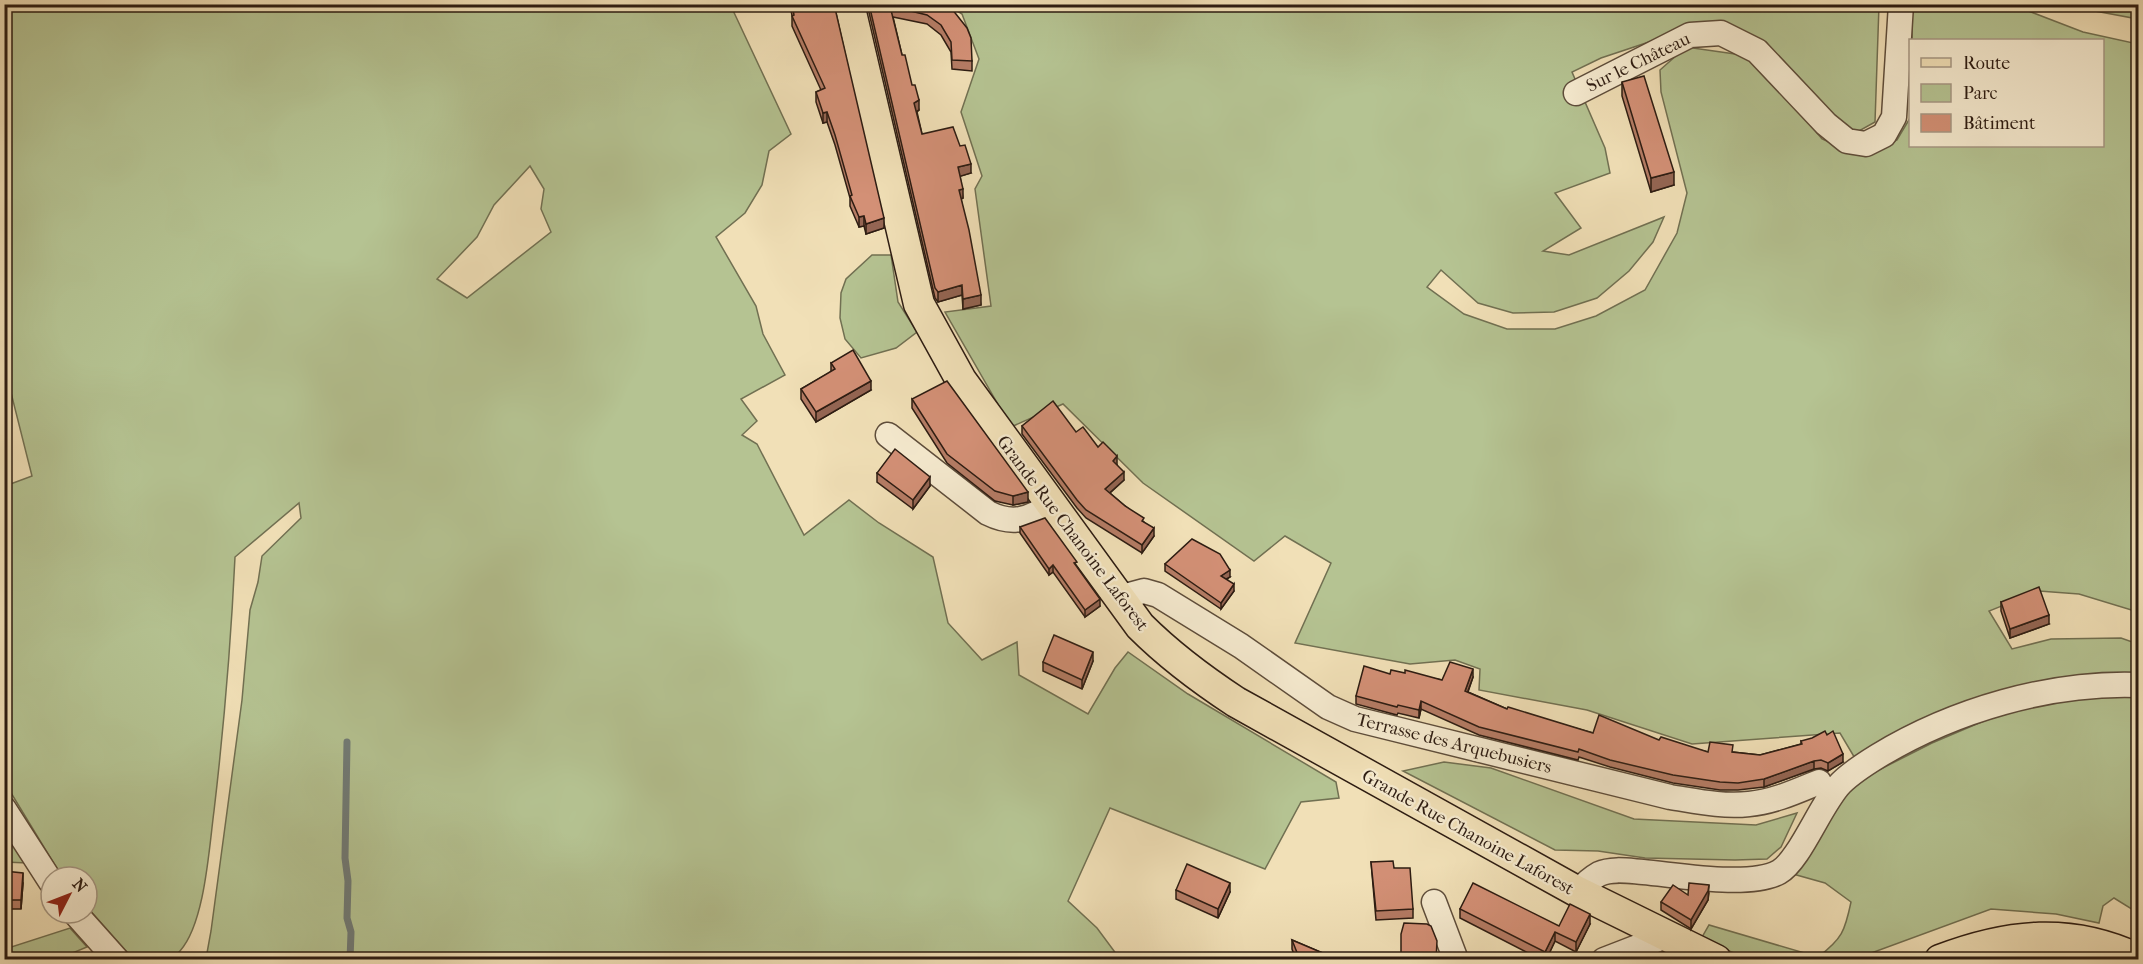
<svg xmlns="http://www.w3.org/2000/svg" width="2143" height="964" font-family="'IM FELL French Canon',serif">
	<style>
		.green { fill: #b5c392; stroke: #717052; stroke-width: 1.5; fill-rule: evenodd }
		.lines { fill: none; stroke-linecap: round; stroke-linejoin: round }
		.stream { stroke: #717b76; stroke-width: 7 }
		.minor-casing { stroke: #5e4d3b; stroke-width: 27 }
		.major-casing { stroke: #2d1c12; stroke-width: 33 }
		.minor { stroke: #f6ebd0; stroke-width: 24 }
		.major { stroke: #f1e0b7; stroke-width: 30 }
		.wall { fill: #b57c65; stroke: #2d1c12; stroke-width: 1.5 }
		.shaded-wall { fill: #946553; stroke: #2d1c12; stroke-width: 1.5 }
		.building { fill: #d39076; stroke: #2d1c12; stroke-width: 1.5 }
		.labels { text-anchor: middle; stroke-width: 4.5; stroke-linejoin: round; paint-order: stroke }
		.street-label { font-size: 18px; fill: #2d1c12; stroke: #f6ebd0 }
	</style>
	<rect width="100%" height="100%" fill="#f1e0b7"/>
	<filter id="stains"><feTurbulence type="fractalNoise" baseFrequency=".00333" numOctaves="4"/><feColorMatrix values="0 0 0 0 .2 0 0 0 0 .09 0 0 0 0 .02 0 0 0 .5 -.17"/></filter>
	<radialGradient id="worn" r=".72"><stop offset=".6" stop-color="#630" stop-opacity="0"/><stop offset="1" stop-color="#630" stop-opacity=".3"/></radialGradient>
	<g class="green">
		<path d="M730 4 791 134 769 151 762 185 745 213 716 237 756 306 763 334 785 375 741 399 757 421 742 435 757 444 804 535 849 500 879 523 933 557 948 623 982 660 1017 642 1019 675 1088 714 1115 668 1128 652 1188 694 1336 782 1339 798 1301 802 1265 869 1110 808 1068 901 1097 928 1120 959H200L207 953 211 931 242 700 250 610 258 582 262 556 301 518 299 503 235 557C231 642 224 726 214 811 209 848 205 923 180 951 169 964 149 959 133 959L87 907V877H62L5 783V486L32 476 4 365 5 5ZM530 166 544 189 541 209 551 232 467 298 437 279 477 237 494 205Z"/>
		<polygon points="948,5 1879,5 1875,122 1859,131 1841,127 1814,101 1766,42 1720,24 1690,23 1664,37 1601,58 1572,72 1605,148 1610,173 1555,193 1581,228 1543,251 1569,255 1664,217 1653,242 1629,271 1597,298 1554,312 1513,313 1478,303 1441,270 1427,287 1464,314 1507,329 1555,329 1596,316 1645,290 1677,233 1687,193 1661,92 1660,70 1686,47 1742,55 1770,77 1822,139 1854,153 1869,153 1897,140 1910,118 1910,146 2102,146 2102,40 1912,40 1912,5 2013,5 2083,32 2138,44 2138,612 2079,594 2039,591 1989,611 2012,649 2051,639 2121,638 2138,644 2138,673 2102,674 1856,760 1840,733 1692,744 1587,710 1479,690 1480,669 1455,660 1410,664 1295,643 1331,563 1285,536 1254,561 1143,483 1063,404 1011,427 945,312 991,306 975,189 982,176 961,112 979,59 962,14"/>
		<polygon points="2081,5 2138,5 2138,19 2095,11"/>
		<polygon points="872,255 891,255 898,302 917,332 896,348 861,358 845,339 840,318 841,293 846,279"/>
		<path d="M2138 697V913L2114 898 2103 906 2099 923 2056 914 1991 909 1855 959H1748L1701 939 1709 925 1818 957C1842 939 1845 931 1851 902L1825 883 1793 874 1848 790 1865 777 1932 743 1986 720 2061 698Z"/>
		<polygon points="1444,762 1491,768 1634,819 1756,825 1797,813 1781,847 1767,859 1735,860 1645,858 1598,851 1555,850 1403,771"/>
		<polygon points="5,831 27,863 5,862"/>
		<polygon points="70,928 87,947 58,959 5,959 5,949"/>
		<polygon points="2076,956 2091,959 1999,959 2006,957"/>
	</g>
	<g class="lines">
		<polyline class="stream" points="347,742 345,858 348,881 347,918 351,932 350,960"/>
		<defs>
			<g id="minor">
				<polyline points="1576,93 1690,35 1721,33 1757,51 1826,124 1847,141 1866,144 1884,135 1894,117 1901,4"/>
				<path d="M888 435 988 513C1012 525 1029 520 1050 505"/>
				<path d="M1118 598 1144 591 1158 595 1241 646 1328 707 1355 719 1670 797C1696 801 1722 807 1749 804 1773 802 1797 791 1819 782"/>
				<polyline points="4,809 51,882"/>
				<path d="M1578 892C1584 885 1590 879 1599 874 1612 868 1629 871 1643 872 1678 875 1750 888 1779 872 1800 860 1821 803 1841 783 1852 772 1865 764 1878 756 1954 710 2050 682 2138 685"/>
				<polyline points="1434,902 1456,960"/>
				<polyline points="75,913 117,960"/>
				<polyline points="1604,960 1666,936"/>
			</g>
			<g id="major">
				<path d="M849 4 919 304 961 380 1140 626C1170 656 1201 679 1236 702L1578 892 1716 960"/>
				<path d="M1940 960C2008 934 2071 927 2138 959"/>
			</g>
		</defs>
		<use href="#minor" class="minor-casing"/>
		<use href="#major" class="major-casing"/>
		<use href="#minor" class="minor"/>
		<use href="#major" class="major"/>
	</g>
	<g class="wall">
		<polygon points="790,4 834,4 884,228 866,234 864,226 859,227 850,206 850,198 835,145 827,122 823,123 816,102 816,92 821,90 792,26 792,16"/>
		<polygon points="867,4 945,4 972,61 972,71 952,69 951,52 941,35 927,24 893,17 902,55 919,110 917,112 922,134 971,173 960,176 963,198 961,199 981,305 963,309 962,295 938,302 935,298"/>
		<polygon points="1622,82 1674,185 1651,192 1622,96"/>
		<polygon points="831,363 871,390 816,422 801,399 801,389 831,372"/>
		<polygon points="912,399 1028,502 1013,505 995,501 947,463 912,408"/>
		<polygon points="1022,426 1076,432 1098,447 1117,465 1124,480 1110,493 1144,522 1154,536 1142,553 1086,518 1077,508 1022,434"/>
		<polygon points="877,473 930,486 913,509 877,482"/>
		<polygon points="1020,527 1077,567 1100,606 1085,617 1053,572 1049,575 1020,533"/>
		<polygon points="1165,564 1230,577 1227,579 1234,591 1221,609 1165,571"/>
		<polygon points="2001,602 2049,624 2010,638 2001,611"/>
		<polygon points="1093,661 1082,689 1043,671 1043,662"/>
		<polygon points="1405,673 1442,680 1473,677 1468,692 1507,709 1593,733 1659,740 1708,752 1733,752 1760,755 1801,744 1801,741 1843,762 1828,771 1821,768 1814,769 1764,787 1738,790 1720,790 1673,783 1610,767 1579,757 1578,760 1479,735 1421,709 1419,718 1398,713 1397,715 1356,704 1356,696 1390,674"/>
		<polygon points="1371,862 1394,868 1413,909 1413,918 1376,920"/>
		<polygon points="4,871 23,883 21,909 4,909"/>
		<polygon points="1176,890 1230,892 1218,918 1176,899"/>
		<polygon points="1709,893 1708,900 1691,929 1661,910 1661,902 1688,895"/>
		<polygon points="1460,909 1559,926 1590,924 1576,952 1555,941 1546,960 1542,960 1460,918"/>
		<polygon points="1292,940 1332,957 1344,960 1296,960 1292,949"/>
	</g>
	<g class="shaded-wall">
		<polygon points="919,100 919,110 914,113 914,103"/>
		<polygon points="827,112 827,122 823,123 823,113"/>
		<polygon points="971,164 971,173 958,177 958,167"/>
		<polygon points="1674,172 1674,185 1651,192 1651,178"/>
		<polygon points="963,189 963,198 959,200 959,190"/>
		<polygon points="864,216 864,226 859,227 859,217"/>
		<polygon points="884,218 884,228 866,234 866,224"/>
		<polygon points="962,285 962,295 938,302 938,292"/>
		<polygon points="981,295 981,305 963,309 963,299"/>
		<polygon points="871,381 871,390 816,422 816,412"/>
		<polygon points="1117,456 1117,465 1113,469 1113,461"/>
		<polygon points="1124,472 1124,480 1105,497 1105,489"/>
		<polygon points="930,477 930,486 913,509 913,500"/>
		<polygon points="1028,492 1028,502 1013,505 1013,496"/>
		<polygon points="1154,528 1154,536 1142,553 1142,545"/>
		<polygon points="1053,565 1053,572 1049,575 1049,569"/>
		<polygon points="1230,570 1230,577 1221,582 1221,576"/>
		<polygon points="1234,584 1234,591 1221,609 1221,603"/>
		<polygon points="1100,599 1100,606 1085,617 1085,610"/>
		<polygon points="2049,615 2049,624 2010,638 2010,629"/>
		<polygon points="1093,652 1093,661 1082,689 1082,680"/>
		<polygon points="1473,669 1473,677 1465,699 1465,691"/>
		<polygon points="1421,701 1421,709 1419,718 1419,710"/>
		<polygon points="1843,754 1843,762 1828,771 1828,763"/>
		<polygon points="1814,761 1814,769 1764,787 1764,779"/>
		<polygon points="23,873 23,883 21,909 21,900"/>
		<polygon points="1230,883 1230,892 1218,918 1218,909"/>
		<polygon points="1709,885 1708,900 1691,929 1691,920"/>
		<polygon points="1590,914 1590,924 1576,952 1576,942"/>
		<polygon points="1555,932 1555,941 1546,960 1545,960 1545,952"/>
	</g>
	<g class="building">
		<polygon points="792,4 834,4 884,218 866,224 864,216 859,217 850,196 852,195 835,135 827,112 823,113 816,92 825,88 792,16 794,15"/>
		<polygon points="869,4 945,4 952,9 967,28 971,38 972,61 952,60 951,42 941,25 927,15 890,6 902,55 905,55 912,85 915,85 919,100 914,103 922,134 953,127 960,146 965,145 971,164 958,167 963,189 959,190 969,230 981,295 963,299 962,285 938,292 935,288"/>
		<polygon points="1644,76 1674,172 1651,178 1622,82"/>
		<polygon points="853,350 871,381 816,412 801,389 835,369 831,363"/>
		<polygon points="947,381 1028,492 1013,496 995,491 947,454 912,399"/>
		<polygon points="1053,401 1076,432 1083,427 1098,447 1103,442 1117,456 1113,461 1124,472 1105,489 1125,506 1144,518 1142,521 1154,528 1142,545 1086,510 1077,500 1022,426"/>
		<polygon points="895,449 930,477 913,500 877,473"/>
		<polygon points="1045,518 1077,562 1074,563 1100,599 1085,610 1053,565 1049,569 1020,527"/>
		<polygon points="1192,539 1220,554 1230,570 1221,576 1234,584 1221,603 1165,564"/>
		<polygon points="2039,587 2049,615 2010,629 2001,602"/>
		<polygon points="1054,635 1093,652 1082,680 1043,662"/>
		<polygon points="1450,662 1473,669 1465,691 1507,709 1508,707 1593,733 1599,715 1659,740 1661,737 1708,752 1710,742 1733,745 1732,752 1760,755 1802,744 1801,741 1812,738 1825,731 1827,735 1833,731 1843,754 1828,763 1821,760 1814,761 1764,779 1738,783 1720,782 1673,775 1610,760 1579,749 1578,752 1479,727 1421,701 1419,710 1398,705 1397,707 1356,696 1364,666 1390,674 1391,670 1405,673 1405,670 1442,680"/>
		<polygon points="1393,861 1394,868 1410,868 1413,909 1376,911 1371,862"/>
		<polygon points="1187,864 1230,883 1218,909 1176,890"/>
		<polygon points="4,871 23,873 21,900 4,900"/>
		<polygon points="1473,883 1559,926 1570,904 1590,914 1576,942 1555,932 1545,952 1460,909"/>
		<polygon points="1689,883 1709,885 1708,891 1691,920 1661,902 1673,885 1688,895"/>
		<polygon points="1404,923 1427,924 1431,926 1437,941 1436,960 1401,960 1401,934"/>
		<polygon points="1292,940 1332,957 1342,954 1344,960 1300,960"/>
	</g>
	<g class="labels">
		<g class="street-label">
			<text transform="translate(1638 62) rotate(-26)" y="6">Sur le Château</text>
			<text transform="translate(1073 533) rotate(53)" y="6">Grande Rue Chanoine Laforest</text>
			<text transform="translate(1454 743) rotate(14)" y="6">Terrasse des Arquebusiers</text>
			<text transform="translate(1468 832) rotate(29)" y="6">Grande Rue Chanoine Laforest</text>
		</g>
	</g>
	<rect width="2143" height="964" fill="none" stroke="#f1e0b7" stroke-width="24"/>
	<rect x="6" y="6" width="2131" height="952" fill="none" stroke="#2d1c12" stroke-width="3"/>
	<rect x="12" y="12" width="2119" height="940" fill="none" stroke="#2d1c12" stroke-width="1.5"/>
	<rect x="1909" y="39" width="195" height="108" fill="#f6ebd0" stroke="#a69884" stroke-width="1.5"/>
	<rect x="1921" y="58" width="30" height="9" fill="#f1e0b7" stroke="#a69884" stroke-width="1.5"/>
	<text x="1963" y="69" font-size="18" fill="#2d1c12">Route</text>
	<rect x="1921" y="84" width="30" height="18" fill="#b5c392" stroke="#a69884" stroke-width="1.5"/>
	<text x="1963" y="99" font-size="18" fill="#2d1c12">Parc</text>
	<rect x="1921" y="114" width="30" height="18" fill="#d39076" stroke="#a69884" stroke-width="1.5"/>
	<text x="1963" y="129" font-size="18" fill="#2d1c12">Bâtiment</text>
	<g transform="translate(69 895) rotate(48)"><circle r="28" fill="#f6ebd0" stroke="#a69884" stroke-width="1.5"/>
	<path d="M0-4.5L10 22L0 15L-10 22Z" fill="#8f2418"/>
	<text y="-9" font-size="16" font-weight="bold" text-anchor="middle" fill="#2d1c12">N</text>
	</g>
	<rect width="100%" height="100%" filter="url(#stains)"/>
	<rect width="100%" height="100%" fill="url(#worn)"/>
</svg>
